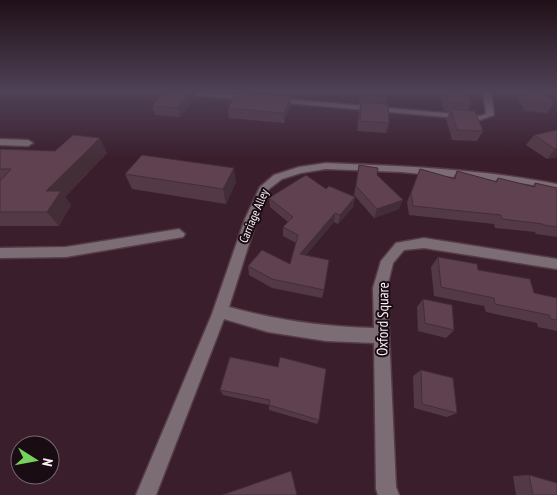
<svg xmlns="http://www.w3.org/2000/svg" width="557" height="495" font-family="'PT Sans Narrow',sans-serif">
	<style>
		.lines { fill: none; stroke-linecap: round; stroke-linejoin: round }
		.minor-casing { stroke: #553c48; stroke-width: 3 }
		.minor { fill: #7c6d74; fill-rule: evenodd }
		.wall { fill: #533845 }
		.shaded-wall { fill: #432e38 }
		.building { fill: #604150; stroke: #432e38 }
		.labels { text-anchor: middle; stroke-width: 4; stroke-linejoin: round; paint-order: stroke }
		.street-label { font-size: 12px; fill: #fdf1f6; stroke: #190d13 }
		.near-street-label { font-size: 15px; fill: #fdf1f6; stroke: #190d13 }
	</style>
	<rect width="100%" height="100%" fill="#3a1e2c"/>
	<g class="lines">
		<defs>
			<g id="minor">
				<polygon points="164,91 252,96 256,98 252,100 167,93"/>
				<polygon points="483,91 491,91 494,115 480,120 275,102 271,100 275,98 480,116 486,114"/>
				<polygon points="0,139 28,140 33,143 28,146 0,145"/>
				<path d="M326 163C403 166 481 169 557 184V190L527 184 401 172 326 169 301 173 282 179 269 189 257 219 229 307C277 320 324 327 374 328L373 288 381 261 396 243 424 238 557 259V269L424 248 404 250 393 263 387 288 396 487 399 495H378L376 489 374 343 326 341 268 332 224 319 156 495H136L212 314 245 219 260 187 274 175 299 167Z"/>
				<polygon points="179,229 185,234 183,237 66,257 0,258 0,248 66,247"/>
			</g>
		</defs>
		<use href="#minor" class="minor-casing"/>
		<use href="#minor" class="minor"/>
	</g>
	<g class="wall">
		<polygon points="242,91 296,91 293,98 291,98 290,106 284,123 229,118 228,108 242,92"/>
		<polygon points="360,91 388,91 388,97 386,104 389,123 386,133 357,131 359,111 360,104 359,104"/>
		<polygon points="439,91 466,91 471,104 468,111 483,131 477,141 452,140 446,119 450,112 444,111"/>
		<polygon points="513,91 544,91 554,103 547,113 525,111"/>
		<polygon points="196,97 180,117 155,115 152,106"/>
		<polygon points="557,130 557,157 547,159 526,145 534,135"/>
		<polygon points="0,149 107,153 65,197 71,205 59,226 0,226"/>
		<polygon points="359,165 377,175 399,209 374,218 354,195"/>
		<polygon points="420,169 453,178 457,171 495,181 498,178 532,187 535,183 557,188 557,237 536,234 535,232 495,228 494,224 409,215 407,202"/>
		<polygon points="125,174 236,182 226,204 132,189"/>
		<polygon points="326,189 355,197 353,207 338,224 334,222 306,255 324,290 322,298 272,288 249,275 248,266 290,264 296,243 283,236 283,227 288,222 270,207 269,198"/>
		<polygon points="438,257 478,270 534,293 557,298 557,331 538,327 537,323 486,312 484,306 434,296 431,267"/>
		<polygon points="423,299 454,330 446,338 418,331 417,307"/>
		<polygon points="230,357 319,420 317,424 269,410 269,405 223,395 220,390"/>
		<polygon points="421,370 457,413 447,417 414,408 413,376"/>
		<polygon points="529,475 557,495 516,495 513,476"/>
	</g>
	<g class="shaded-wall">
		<polygon points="192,91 194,91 196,97 180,117 178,108"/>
		<polygon points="293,91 296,91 293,98"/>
		<polygon points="291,96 290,106 284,123 284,113"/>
		<polygon points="100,138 107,153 65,197 71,205 59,226 47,212 46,191"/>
		<polygon points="555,149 557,149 557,157 547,159"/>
		<polygon points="234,168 236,182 226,204 223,189"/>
		<polygon points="355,197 353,207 338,224 340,215"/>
		<polygon points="403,200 399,209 374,218 377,209"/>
		<polygon points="335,213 334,222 299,263 300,254"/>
	</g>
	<g class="building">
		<polygon points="165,91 192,91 178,108 152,106"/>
		<polygon points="362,91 388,91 388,97 361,94"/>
		<polygon points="445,91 466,91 471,104 448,102"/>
		<polygon points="524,91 544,91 554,103 531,101"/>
		<polygon points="237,92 291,96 284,113 228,108"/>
		<polygon points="361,102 388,104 389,123 360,121"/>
		<polygon points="451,109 475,111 483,131 457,130"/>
		<polygon points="557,130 557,149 555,149 534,135"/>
		<polygon points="73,135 100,138 46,191 61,191 47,212 0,212 0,181 11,169 0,169 0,149 55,151"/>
		<polygon points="142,155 234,168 223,189 125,174"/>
		<polygon points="359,165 378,168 377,175 403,200 377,209 356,186"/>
		<polygon points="420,169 455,179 457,171 497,182 498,178 535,187 535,183 557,188 557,227 544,225 543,224 502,219 501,215 413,206 411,193"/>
		<polygon points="306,175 326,189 329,186 355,197 340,215 335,213 300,254 329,260 324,290 272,279 248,266 262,250 290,264 298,235 283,227 293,217 269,198"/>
		<polygon points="438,257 477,264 478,270 530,279 534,293 557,298 557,320 551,319 549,315 495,304 494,298 441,287"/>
		<polygon points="423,299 452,305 454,330 425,323"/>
		<polygon points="230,357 278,367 280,357 326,369 319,420 269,405 270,400 220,390"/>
		<polygon points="421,370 453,378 457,413 422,404"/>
		<polygon points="291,471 297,495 222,495"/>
		<polygon points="529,475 557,483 557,495 533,495"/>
	</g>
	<linearGradient id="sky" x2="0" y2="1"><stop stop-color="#201018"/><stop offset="0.57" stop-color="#4f4156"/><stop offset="1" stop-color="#4f4156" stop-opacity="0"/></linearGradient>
	<rect width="557" height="160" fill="url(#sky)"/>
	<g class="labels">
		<g class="street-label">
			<text transform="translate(254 216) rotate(-67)" y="4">Carriage Alley</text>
		</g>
		<g class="near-street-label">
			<text transform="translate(383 319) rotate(-89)" y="5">Oxford Square</text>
		</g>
	</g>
	<g transform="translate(35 460) rotate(101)"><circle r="24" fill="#190d13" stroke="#74686e"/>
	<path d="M0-4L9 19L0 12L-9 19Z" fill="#76d25a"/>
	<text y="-8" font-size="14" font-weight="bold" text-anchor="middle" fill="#fdf1f6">N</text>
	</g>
</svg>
